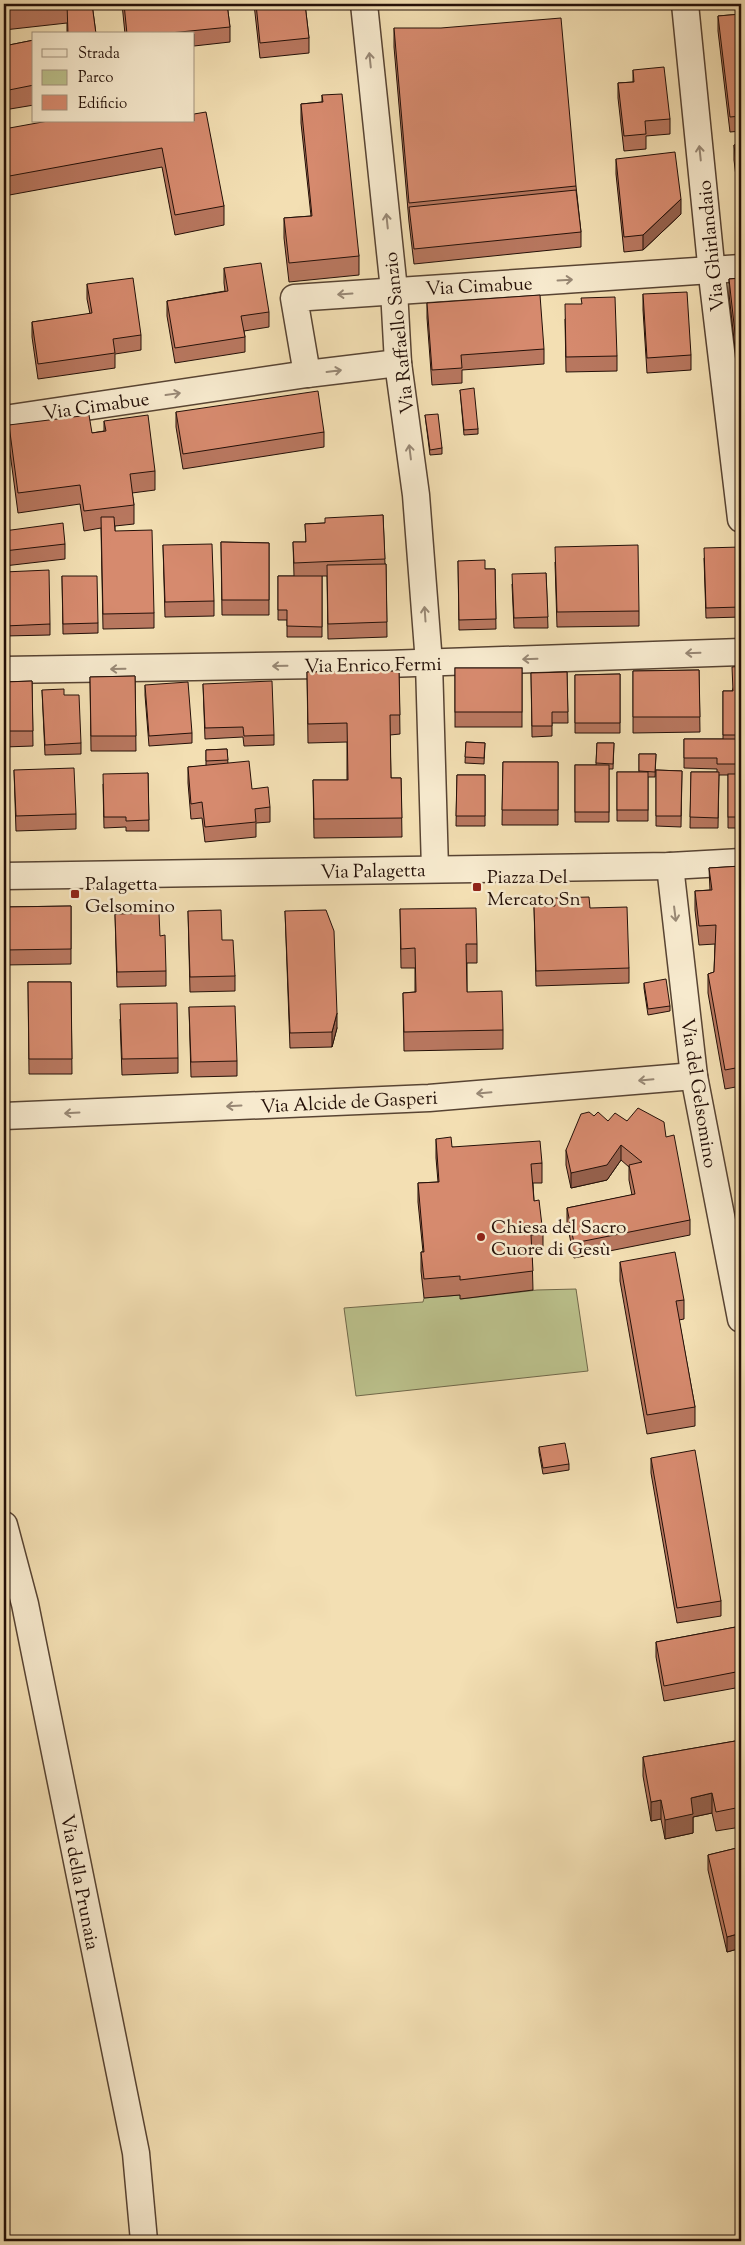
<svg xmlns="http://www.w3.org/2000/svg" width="745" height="2245" font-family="'Sorts Mill Goudy',serif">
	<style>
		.green { fill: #bbc18c; stroke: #70684a }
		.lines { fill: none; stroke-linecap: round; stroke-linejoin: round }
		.minor-casing { stroke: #584433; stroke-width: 29 }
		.minor { stroke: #f7eace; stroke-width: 26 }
		.wall { fill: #b8775f; stroke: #241008 }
		.shaded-wall { fill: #96614d; stroke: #241008 }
		.building { fill: #d68a6e; stroke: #241008 }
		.oneway { stroke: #988875 }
		.poi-dot { fill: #8f2418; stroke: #f7eace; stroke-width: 2 }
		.labels { text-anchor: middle; stroke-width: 5; stroke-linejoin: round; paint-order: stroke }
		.street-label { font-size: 19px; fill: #241008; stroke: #f7eace }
		.poi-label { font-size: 19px; fill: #241008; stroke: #f7eace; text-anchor: start }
	</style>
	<rect width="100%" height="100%" fill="#f3dfb3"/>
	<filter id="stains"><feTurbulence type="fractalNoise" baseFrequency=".004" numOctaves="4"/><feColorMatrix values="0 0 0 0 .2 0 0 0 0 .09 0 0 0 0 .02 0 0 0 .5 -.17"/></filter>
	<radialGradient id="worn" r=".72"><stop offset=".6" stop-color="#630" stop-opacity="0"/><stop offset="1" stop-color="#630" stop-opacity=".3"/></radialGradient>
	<polygon class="green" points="576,1289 588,1371 356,1396 344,1308 423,1302 424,1298 460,1295 461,1299 537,1290"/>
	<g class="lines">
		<defs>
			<g id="minor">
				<polyline points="364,4 394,290 398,363 416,495 429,663 435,869"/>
				<polyline points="685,4 713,284 741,519"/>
				<polyline points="307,374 294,298 741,268"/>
				<polyline points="4,419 307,374 398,363"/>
				<polyline points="4,670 387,664 741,652"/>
				<polyline points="670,866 694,1076 741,1319"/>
				<polyline points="4,876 670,866 741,862"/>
				<polyline points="4,1116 429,1098 694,1076"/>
				<polyline points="4,1525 25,1604 136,2153 144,2241"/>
			</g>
		</defs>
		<use href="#minor" class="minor-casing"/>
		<use href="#minor" class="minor"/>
	</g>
	<g class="wall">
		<polygon points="4,4 92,4 96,34 67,34 67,23 4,30"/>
		<polygon points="122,4 227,4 230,27 230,42 194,46 194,34 125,34"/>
		<polygon points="254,4 305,4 309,38 309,53 260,58"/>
		<polygon points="404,4 442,4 405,7"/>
		<polygon points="741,14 741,131 730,132 718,31 718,16"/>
		<polygon points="394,28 576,186 581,232 581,247 414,264 409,222 394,47"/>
		<polygon points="34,40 34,105 4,110 4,46"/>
		<polygon points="633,70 670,119 670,134 646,136 646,149 624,151 618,98 618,83 633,82"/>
		<polygon points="322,95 359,256 359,275 289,282 284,238 284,218 311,216 301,123 301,104 322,102"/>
		<polygon points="194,121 224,206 224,225 175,235 162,167 4,196 4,129"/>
		<polygon points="741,144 741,218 734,160 734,145"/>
		<polygon points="616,159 681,214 643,250 624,252 616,174"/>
		<polygon points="224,268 269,312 269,327 244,331 245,337 245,352 175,363 167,316 167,301 225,291 224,283"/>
		<polygon points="741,278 741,403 729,294 729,279"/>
		<polygon points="87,284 141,335 141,350 115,354 115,368 38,379 32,337 32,322 90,314 87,299"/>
		<polygon points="643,294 691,355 691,370 647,373 643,310"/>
		<polygon points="427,303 544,349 544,364 462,370 462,383 432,385 427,318"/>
		<polygon points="581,304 617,356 617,371 566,372 565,319"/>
		<polygon points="460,390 478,429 478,434 464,435"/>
		<polygon points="176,412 324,432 324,447 183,469 176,427"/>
		<polygon points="425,415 442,448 442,454 430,455"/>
		<polygon points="104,421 155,471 155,490 132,493 134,505 134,524 115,526 115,531 154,613 154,628 103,629 101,528 84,531 80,504 18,513 9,445 9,425 92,433 104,431"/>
		<polygon points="383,515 385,564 386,564 387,637 328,639 327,576 322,576 322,637 287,637 287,620 278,620 278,576 294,576 293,542 306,542 305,524 325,523"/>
		<polygon points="4,531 65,544 65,559 4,566"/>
		<polygon points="221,542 269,543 269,615 222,615"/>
		<polygon points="163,545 214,601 214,616 165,617"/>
		<polygon points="741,547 741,617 706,618 704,558"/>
		<polygon points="458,561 485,569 495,569 496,629 459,630"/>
		<polygon points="555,562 639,611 639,626 557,627"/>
		<polygon points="546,573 548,628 514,628 512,584"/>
		<polygon points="62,576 98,623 98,633 63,634"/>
		<polygon points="4,599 50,624 50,635 5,636"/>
		<polygon points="741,666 741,828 728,828 728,775 719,775 718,828 690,828 691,772 717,772 717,769 684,768 684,739 723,739 723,691 732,691"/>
		<rect x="455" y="668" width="67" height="59"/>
		<polygon points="699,670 700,732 633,733 633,671"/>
		<polygon points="399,671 400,734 390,735 391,778 401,778 402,837 314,838 313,780 347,780 347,742 308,743 307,672"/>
		<polygon points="567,672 568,723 552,723 552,736 532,737 531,673"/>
		<polygon points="620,674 620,733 575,733 575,675"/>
		<polygon points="135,676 136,751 91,751 90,677"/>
		<polygon points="32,681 33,746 4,747 4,682"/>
		<polygon points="203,684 274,735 274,745 244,746 243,737 205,739"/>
		<polygon points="145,685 192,733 192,743 149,746 145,695"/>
		<polygon points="42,690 81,743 81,754 45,755"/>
		<polygon points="466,742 485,743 484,764 465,763"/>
		<polygon points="597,743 614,743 613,769 609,769 609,822 575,822 575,765 596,765"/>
		<polygon points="227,749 228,764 252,789 270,807 270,822 256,823 256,837 205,842 202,818 191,819 188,783 188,767 206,766 206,750"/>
		<polygon points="639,754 656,754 655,777 648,777 648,821 617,821 617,772 639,772"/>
		<polygon points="503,762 558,762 558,825 502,825"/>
		<polygon points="14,770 76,814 76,829 16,831"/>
		<polygon points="656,770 682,771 681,827 656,826"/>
		<polygon points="148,773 149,831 126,831 126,827 104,828 103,784"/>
		<polygon points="457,775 485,775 485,826 456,826"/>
		<polygon points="741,866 741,1086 725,1089 708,993 708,974 714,972 715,944 699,945 695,910 695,891 710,890 709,868"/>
		<polygon points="71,906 71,964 4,965 4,907"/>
		<polygon points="534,906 590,908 629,968 629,983 536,986"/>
		<polygon points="400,909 477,944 477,963 467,963 467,992 503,1030 503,1049 404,1051 403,993 415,992 415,968 401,968"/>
		<polygon points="188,911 222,940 235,976 235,991 190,992"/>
		<polygon points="285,911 337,1028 332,1047 290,1048"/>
		<polygon points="115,914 166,971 166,986 117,987"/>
		<polygon points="28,982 71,982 72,1074 29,1074"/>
		<polygon points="644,983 670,1006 670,1011 648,1015 644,988"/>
		<polygon points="189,1007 237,1061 237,1076 191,1077"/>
		<polygon points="120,1019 178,1058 178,1073 122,1075"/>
		<polygon points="594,1116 608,1121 627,1121 690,1220 690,1235 574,1258 567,1223 567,1208 632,1195 629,1180 629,1167 621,1160 607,1180 571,1188 566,1165 566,1150"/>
		<polygon points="436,1139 452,1147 542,1163 542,1183 533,1183 534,1201 543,1234 543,1253 532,1254 533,1290 460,1299 460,1295 424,1298 421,1271 421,1252 423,1252 418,1202 418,1183 438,1182 436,1158"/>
		<polygon points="620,1262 684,1300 684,1319 679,1320 695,1407 695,1426 647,1434 620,1281"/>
		<polygon points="539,1447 569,1464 569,1470 543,1474 539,1452"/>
		<polygon points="651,1458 721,1601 721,1616 677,1623 651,1473"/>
		<polygon points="741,1626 741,1687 664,1701 656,1657 656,1642"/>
		<polygon points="741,1740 741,1827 716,1831 712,1813 693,1817 693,1833 665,1839 661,1819 651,1821 643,1776 643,1757"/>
		<polygon points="741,1847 741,1948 727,1952 708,1870 708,1855"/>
	</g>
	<g class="shaded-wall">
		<polygon points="681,199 681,214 643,250 643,235"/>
		<polygon points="337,1013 337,1028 332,1047 332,1032"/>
		<polygon points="621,1145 621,1160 607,1180 571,1188 571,1173"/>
		<polygon points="712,1793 712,1813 693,1817 693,1833 665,1839 665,1820 691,1798"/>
		<polygon points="661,1800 661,1819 651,1821 651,1802"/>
		<polygon points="741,1933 741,1948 727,1952 727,1937"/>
	</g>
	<g class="building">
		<polygon points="4,4 92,4 96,34 68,34 67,4 4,10"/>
		<polygon points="124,4 227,4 230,27 160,34 127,34"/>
		<polygon points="256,4 305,4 309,38 260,43"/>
		<polygon points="741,14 741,116 730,117 718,16"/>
		<polygon points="561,18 576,186 409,203 394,28 441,28"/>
		<polygon points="34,40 34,85 4,91 4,46"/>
		<polygon points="664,67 670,119 645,121 646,134 624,136 618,83 634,82 633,70"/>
		<polygon points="342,94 359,256 289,263 284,218 312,216 301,104 323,102 322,95"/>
		<polygon points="206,112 224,206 175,215 162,148 4,177 4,129 48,121 194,121 194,114"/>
		<polygon points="741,144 741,203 734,145"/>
		<polygon points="675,152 681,199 643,235 624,237 616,159"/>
		<polygon points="576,190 581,232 414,249 409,207"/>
		<polygon points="261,263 269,312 241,316 245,337 175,348 167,301 228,291 224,268"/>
		<polygon points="133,278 141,335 113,339 115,353 38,364 32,322 92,313 87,284"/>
		<polygon points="741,278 741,387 729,279"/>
		<polygon points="687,292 691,355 647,358 643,294"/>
		<polygon points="540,295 544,349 461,355 462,368 432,370 427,303"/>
		<polygon points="615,297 617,356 566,357 565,304 582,304 581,298"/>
		<polygon points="474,388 478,429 464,430 460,390"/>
		<polygon points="318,391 324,432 183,454 176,412"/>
		<polygon points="438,414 442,448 430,450 425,415"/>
		<polygon points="89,415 92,433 106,431 104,421 148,415 155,471 130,474 134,505 84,511 80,485 18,493 9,425"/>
		<polygon points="383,515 385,559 294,563 293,542 306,542 305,524 325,523 325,518"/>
		<polygon points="101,517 114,517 115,531 152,530 154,613 103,614"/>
		<polygon points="63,523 65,544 4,551 4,531"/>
		<polygon points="221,542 269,543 269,600 222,600"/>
		<polygon points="212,544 214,601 165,602 163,545"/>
		<polygon points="638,545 639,611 557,612 555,547"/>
		<polygon points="741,547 741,607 706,608 704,548"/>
		<polygon points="485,560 485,569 495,569 496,619 459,620 458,561"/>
		<polygon points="386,564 387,622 328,624 327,565"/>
		<polygon points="49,570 50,624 5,626 4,572"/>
		<polygon points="546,573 548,617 514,618 512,574"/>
		<polygon points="62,576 97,576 98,623 63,624"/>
		<polygon points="278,576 322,576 322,627 287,626 287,610 278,610"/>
		<polygon points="741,666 741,735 723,735 723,691 733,691 732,667"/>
		<rect x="455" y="668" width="67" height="44"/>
		<polygon points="699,670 700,717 633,717 633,671"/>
		<polygon points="399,671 400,715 390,715 391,778 401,778 402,818 314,819 313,780 348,780 347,723 308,724 307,672"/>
		<polygon points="567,672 568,712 552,712 552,726 532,726 531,673"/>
		<polygon points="620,674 620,723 575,723 575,675"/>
		<polygon points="135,676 136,736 91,736 90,677"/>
		<polygon points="32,681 33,731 4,731 4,682"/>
		<polygon points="272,681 274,735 244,736 243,727 205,728 203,684"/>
		<polygon points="188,682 192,733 149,736 145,685"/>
		<polygon points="64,689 64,695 79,695 81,743 45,745 42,690"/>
		<polygon points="684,739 741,739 741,764 717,764 717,758 684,758"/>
		<polygon points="466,742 485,743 484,758 465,757"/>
		<polygon points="597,743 614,743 613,764 596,763"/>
		<polygon points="227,749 228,760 206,761 206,750"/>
		<polygon points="639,754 656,754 655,772 639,771"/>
		<polygon points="249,761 252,789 268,787 270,807 255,809 256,822 205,827 202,802 191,804 188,767"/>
		<polygon points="503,762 558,762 558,810 502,810"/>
		<rect x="575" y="765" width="34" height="47"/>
		<polygon points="74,768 76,814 16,816 14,770"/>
		<polygon points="656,770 682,771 681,816 656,816"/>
		<rect x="617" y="772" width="31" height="38"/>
		<polygon points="691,772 719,772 718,818 690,817"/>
		<polygon points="148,773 149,820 126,821 126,817 104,817 103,774"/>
		<rect x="728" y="774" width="13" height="43"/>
		<polygon points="457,775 485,775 485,816 456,816"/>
		<polygon points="741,866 741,1067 725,1070 708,974 714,972 716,925 699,926 695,891 712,890 709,868"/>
		<polygon points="589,897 590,908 627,907 629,968 536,971 534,906 555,906 554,898"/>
		<polygon points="71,906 71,949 4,950 4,907"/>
		<polygon points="476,908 477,944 466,944 467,992 502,991 503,1030 404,1032 403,993 416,992 415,948 401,949 400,909"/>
		<polygon points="221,910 222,940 233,940 235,976 190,977 188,911"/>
		<polygon points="326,910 334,931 337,1013 332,1032 290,1033 285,911"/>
		<polygon points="159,913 160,936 165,935 166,971 117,972 115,914"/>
		<polygon points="666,979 670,1006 648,1009 644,983"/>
		<polygon points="28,982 71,982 72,1059 29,1059"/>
		<polygon points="177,1003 178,1058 122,1059 120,1004"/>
		<polygon points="235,1006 237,1061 191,1062 189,1007"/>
		<polygon points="638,1108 664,1122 666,1137 674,1135 690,1220 574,1243 567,1208 635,1194 629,1165 642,1162 621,1145 607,1165 571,1173 566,1150 581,1114 589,1112 594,1116 598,1112 608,1121 615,1113 627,1121"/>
		<polygon points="451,1137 452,1147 540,1141 542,1163 531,1164 534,1201 539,1200 543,1234 531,1235 533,1271 460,1280 460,1276 424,1279 421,1252 424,1252 418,1183 439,1182 436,1139"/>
		<polygon points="675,1252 684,1300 676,1301 695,1407 647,1415 620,1262"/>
		<polygon points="565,1443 569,1464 543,1468 539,1447"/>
		<polygon points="695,1450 721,1601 677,1608 651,1458"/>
		<polygon points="741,1626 741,1671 664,1686 656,1642"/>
		<polygon points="741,1740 741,1807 716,1812 712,1793 691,1798 693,1814 665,1820 661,1800 651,1802 643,1757"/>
		<polygon points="741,1847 741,1933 727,1937 708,1855"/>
	</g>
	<defs><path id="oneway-shaft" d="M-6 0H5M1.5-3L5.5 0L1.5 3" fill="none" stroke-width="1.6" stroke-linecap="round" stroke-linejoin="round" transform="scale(1.25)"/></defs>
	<g class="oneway">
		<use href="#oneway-shaft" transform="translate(370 60) rotate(-96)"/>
		<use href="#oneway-shaft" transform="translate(700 153) rotate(-96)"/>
		<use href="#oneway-shaft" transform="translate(387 221) rotate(-96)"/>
		<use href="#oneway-shaft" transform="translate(565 280) rotate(-3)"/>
		<use href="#oneway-shaft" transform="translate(345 294) rotate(176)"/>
		<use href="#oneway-shaft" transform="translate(334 371) rotate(-7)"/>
		<use href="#oneway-shaft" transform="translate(173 394) rotate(-8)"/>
		<use href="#oneway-shaft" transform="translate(410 452) rotate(-97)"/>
		<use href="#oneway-shaft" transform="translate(425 614) rotate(-94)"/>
		<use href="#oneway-shaft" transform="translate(693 653) rotate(178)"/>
		<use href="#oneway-shaft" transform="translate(530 659) rotate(178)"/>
		<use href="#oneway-shaft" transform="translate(280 666) rotate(179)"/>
		<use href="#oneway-shaft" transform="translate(118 669) rotate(179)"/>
		<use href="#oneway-shaft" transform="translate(675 914) rotate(83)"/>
		<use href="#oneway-shaft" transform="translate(646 1080) rotate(175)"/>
		<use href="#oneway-shaft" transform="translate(484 1093) rotate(175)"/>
		<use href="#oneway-shaft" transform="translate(234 1106) rotate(177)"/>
		<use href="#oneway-shaft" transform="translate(72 1113) rotate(177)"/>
	</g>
	<g class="poi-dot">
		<rect x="472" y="882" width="10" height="10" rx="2.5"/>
		<rect x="70" y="889" width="10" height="10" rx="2.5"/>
		<circle cx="481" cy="1237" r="5"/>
	</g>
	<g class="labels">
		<g class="street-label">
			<text transform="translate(710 246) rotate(-96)" y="7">Via Ghirlandaio</text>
			<text transform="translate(479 285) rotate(-3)" y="7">Via Cimabue</text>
			<text transform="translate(398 333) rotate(-96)" y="7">Via Raffaello Sanzio</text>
			<text transform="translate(96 405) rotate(-8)" y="7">Via Cimabue</text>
			<text transform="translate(373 664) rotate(-1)" y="7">Via Enrico Fermi</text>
			<text transform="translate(373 870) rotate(-1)" y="7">Via Palagetta</text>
			<text transform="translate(700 1093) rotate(81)" y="7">Via del Gelsomino</text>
			<text transform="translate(349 1101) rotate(-3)" y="7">Via Alcide de Gasperi</text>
			<text transform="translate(81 1882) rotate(79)" y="7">Via della Prunaia</text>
		</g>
		<g class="poi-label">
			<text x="487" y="883">Piazza Del<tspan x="487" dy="22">Mercato Sn</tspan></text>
			<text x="85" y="890">Palagetta<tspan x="85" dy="22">Gelsomino</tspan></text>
			<text x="491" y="1233">Chiesa del Sacro<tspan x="491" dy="22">Cuore di Gesù</tspan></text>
		</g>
	</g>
	<rect width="745" height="2245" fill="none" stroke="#f3dfb3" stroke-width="20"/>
	<rect x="5" y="5" width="735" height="2235" fill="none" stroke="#241008" stroke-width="2.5"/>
	<rect x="10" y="10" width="725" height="2225" fill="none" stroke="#241008"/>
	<rect x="32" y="32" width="162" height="90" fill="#f7eace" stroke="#a3937f"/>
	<rect x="42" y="49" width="25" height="8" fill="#f7eace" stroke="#a3937f"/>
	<text x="78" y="58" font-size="15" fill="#241008">Strada</text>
	<rect x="42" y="70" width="25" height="15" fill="#bbc18c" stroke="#a3937f"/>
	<text x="78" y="82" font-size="15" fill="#241008">Parco</text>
	<rect x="42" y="95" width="25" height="15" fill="#d68a6e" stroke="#a3937f"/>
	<text x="78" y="108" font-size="15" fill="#241008">Edificio</text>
	<rect width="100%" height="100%" filter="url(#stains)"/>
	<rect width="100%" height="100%" fill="url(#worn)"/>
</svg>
